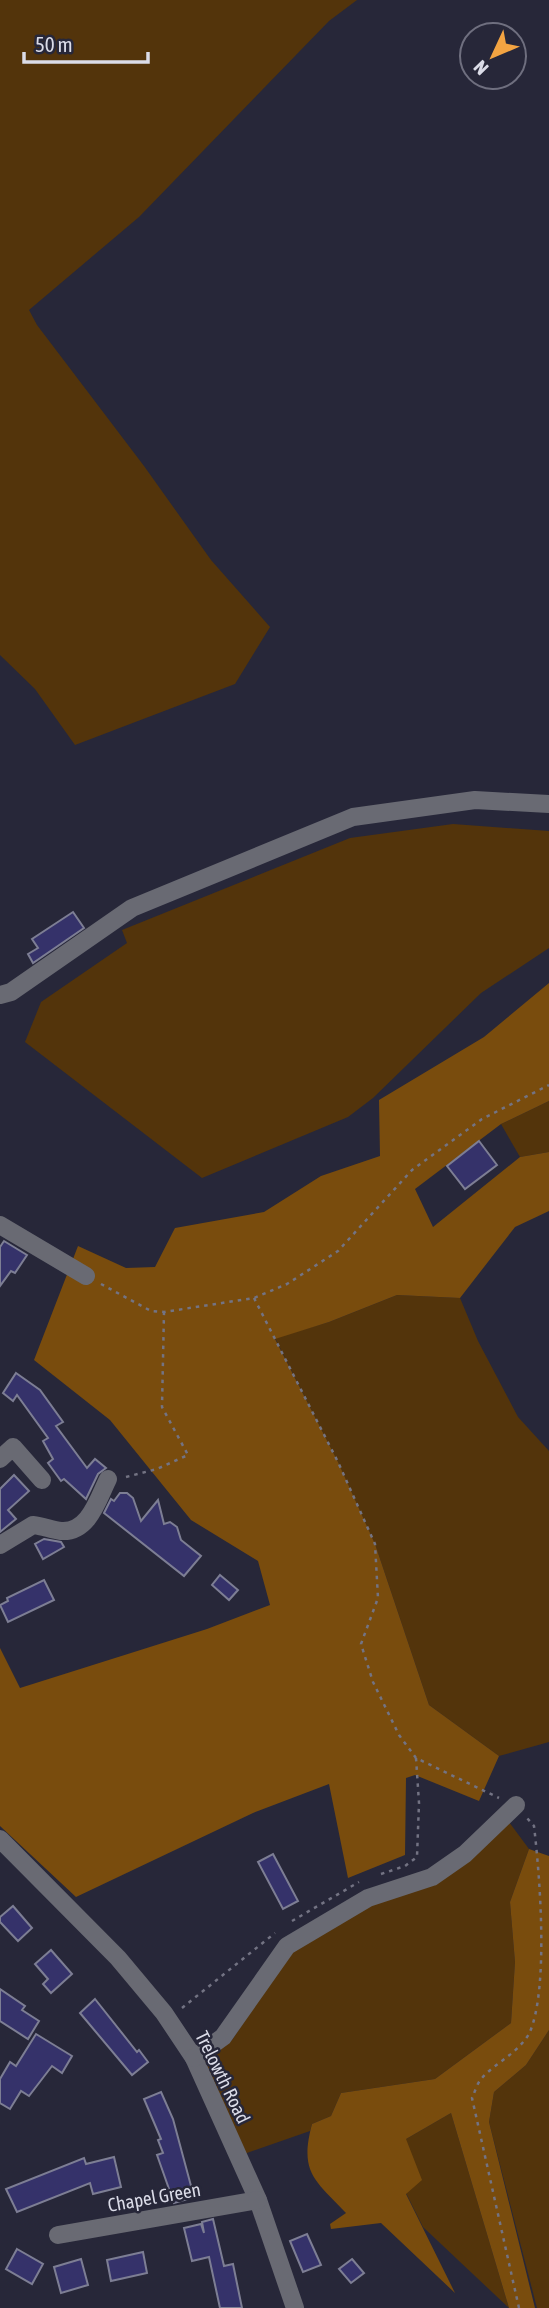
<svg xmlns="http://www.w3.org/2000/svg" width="549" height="2308" font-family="'Asap Condensed',sans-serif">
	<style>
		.green { fill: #53340b }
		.forest { fill: #794c0d }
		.building { fill: #35326a; stroke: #7d7e94; stroke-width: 2 }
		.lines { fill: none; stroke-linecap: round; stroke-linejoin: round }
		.path { stroke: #737383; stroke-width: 2.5; stroke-dasharray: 3.5 5; stroke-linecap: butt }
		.minor { stroke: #696a73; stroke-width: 18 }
		.labels { text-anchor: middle; stroke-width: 5; stroke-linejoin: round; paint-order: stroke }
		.street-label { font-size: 19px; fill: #dbdce8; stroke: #272739 }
	</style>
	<rect width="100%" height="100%" fill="#272739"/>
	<g class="green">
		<polygon points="0,0 357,0 329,21 139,217 29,310 37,325 144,466 211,560 270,627 235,684 75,745 35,689 0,655"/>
		<polygon points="453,824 549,831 549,948 481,993 373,1098 348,1117 202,1178 25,1042 41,1002 127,943 122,930 350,838"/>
		<polygon points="549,1101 549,1152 520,1157 501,1124"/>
		<polygon points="397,1295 460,1298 478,1341 518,1417 549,1451 549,1742 499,1756 429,1705 375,1544 338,1462 275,1338 329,1322"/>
		<polygon points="509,1822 529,1849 510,1902 515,1962 511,2023 435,2079 341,2093 331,2116 312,2124 310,2131 244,2154 203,2060 232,2040 290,1953"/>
		<polygon points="549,2030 549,2308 537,2308 489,2122 494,2092 526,2065"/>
		<polygon points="451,2113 509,2308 423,2227 406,2193 406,2139"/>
	</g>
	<g class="forest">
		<polygon points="549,983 549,1101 501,1124 415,1189 433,1227 520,1157 549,1152 549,1211 515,1227 460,1298 397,1295 329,1322 275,1339 338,1462 375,1544 429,1705 499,1756 479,1801 415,1775 406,1778 405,1855 348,1878 329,1784 253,1813 76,1897 0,1826 0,1648 20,1688 207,1629 270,1605 258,1561 191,1520 110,1420 34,1360 78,1246 126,1268 155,1267 175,1228 264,1212 321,1176 380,1156 379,1100 484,1037"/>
		<path d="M529 1849 549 1856V2030L526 2065 494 2092 489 2122 535 2308H509L451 2113 406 2139 422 2180 406 2194 455 2293 381 2223 331 2229 330 2224 346 2213C315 2180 299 2173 312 2124L331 2116 341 2093 435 2079 511 2023 515 1962 510 1902Z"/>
	</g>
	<g class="building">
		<polygon points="73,912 84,928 33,963 28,954 38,948 32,939"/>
		<polygon points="479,1141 497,1165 465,1189 447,1166"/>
		<polygon points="4,1241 27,1255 15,1273 11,1271 0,1286 0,1247"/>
		<polygon points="16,1373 40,1390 63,1422 56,1426 87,1468 95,1459 106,1468 98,1474 86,1499 64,1479 61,1481 48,1463 53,1459 43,1441 48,1438 17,1395 13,1401 3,1393"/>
		<polygon points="14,1475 29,1491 8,1510 16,1519 0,1532 0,1489"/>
		<polygon points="120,1493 127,1493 133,1498 141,1521 158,1500 164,1524 170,1522 177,1527 181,1540 201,1556 184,1576 104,1513 111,1499 114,1501"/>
		<polygon points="44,1539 61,1542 64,1547 43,1559 35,1544"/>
		<polygon points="220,1575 238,1590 229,1600 212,1585"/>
		<polygon points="44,1580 54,1600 8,1622 0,1605 8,1601 7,1598"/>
		<polygon points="273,1854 298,1901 283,1909 258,1862"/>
		<polygon points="13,1906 32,1928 18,1941 0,1922 0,1917"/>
		<polygon points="51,1950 72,1974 51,1993 43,1984 48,1979 35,1964"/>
		<polygon points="0,1989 25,2006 22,2010 39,2021 28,2039 0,2021"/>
		<polygon points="95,1999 137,2052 139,2050 148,2062 132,2075 80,2013"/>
		<polygon points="36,2034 72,2056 62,2073 52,2066 29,2096 21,2091 10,2109 0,2103 0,2079 10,2062 16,2066"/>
		<polygon points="161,2092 173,2119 194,2197 174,2203 157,2155 163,2153 158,2140 161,2139 144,2099"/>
		<polygon points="114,2157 121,2187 93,2194 90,2183 17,2212 6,2189 84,2158 86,2164"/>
		<polygon points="213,2219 224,2266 233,2264 242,2308 220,2308 209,2257 192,2261 184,2228 201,2224 204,2233 202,2222"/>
		<polygon points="307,2234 321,2265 303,2272 290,2241"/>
		<polygon points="17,2249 43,2264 32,2284 6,2269"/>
		<polygon points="143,2252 147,2273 111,2281 107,2260"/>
		<polygon points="81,2259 88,2285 61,2293 54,2267"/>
		<polygon points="352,2259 364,2273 351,2283 339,2269"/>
	</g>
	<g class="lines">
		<g class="path">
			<polyline points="101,1284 151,1311 164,1312 254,1298 287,1284 338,1251 412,1170 482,1119 549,1085"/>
			<polyline points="254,1298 338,1462 375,1544 378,1598 361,1644 373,1682 399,1735 416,1758 499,1798"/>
			<polyline points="126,1477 157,1469 188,1455 162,1407 164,1312"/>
			<polyline points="381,1874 405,1866 417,1857 419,1803 416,1758"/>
			<polyline points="292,1921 359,1882"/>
			<polyline points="182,2008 275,1933"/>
			<path d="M519 2308 472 2098C475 2092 477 2083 482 2078 495 2063 516 2055 529 2034 549 1991 540 1877 534 1826L527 1818"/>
		</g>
		<g class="minor">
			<polyline points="0,995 11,992 132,908 353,817 475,800 549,804"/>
			<polyline points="0,1225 86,1276"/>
			<polyline points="0,1459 13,1447 42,1480"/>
			<path d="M0 1545 33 1525C43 1526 52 1530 61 1531 89 1533 98 1499 108 1479"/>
			<polyline points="0,1839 118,1958 164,2013 194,2058 258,2200 295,2308"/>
			<polyline points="194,2058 223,2037 287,1946 368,1898 432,1877 465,1854 516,1805"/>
			<polyline points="58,2235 258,2200"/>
		</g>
	</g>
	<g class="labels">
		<g class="street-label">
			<text transform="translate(223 2077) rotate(64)" y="7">Trelowth Road</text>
			<text transform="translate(154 2197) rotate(-10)" y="7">Chapel Green</text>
		</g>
	</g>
	<g transform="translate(493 56) rotate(226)"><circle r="33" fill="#272739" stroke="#6f6f7f" stroke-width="2"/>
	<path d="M0-5L12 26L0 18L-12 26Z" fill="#f3a442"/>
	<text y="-10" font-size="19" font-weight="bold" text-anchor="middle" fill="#dbdce8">N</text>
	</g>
	<path d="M24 52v10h124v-10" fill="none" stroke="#dbdce8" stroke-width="3.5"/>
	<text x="35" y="52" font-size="21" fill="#dbdce8" stroke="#272739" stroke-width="5" paint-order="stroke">50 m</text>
</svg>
